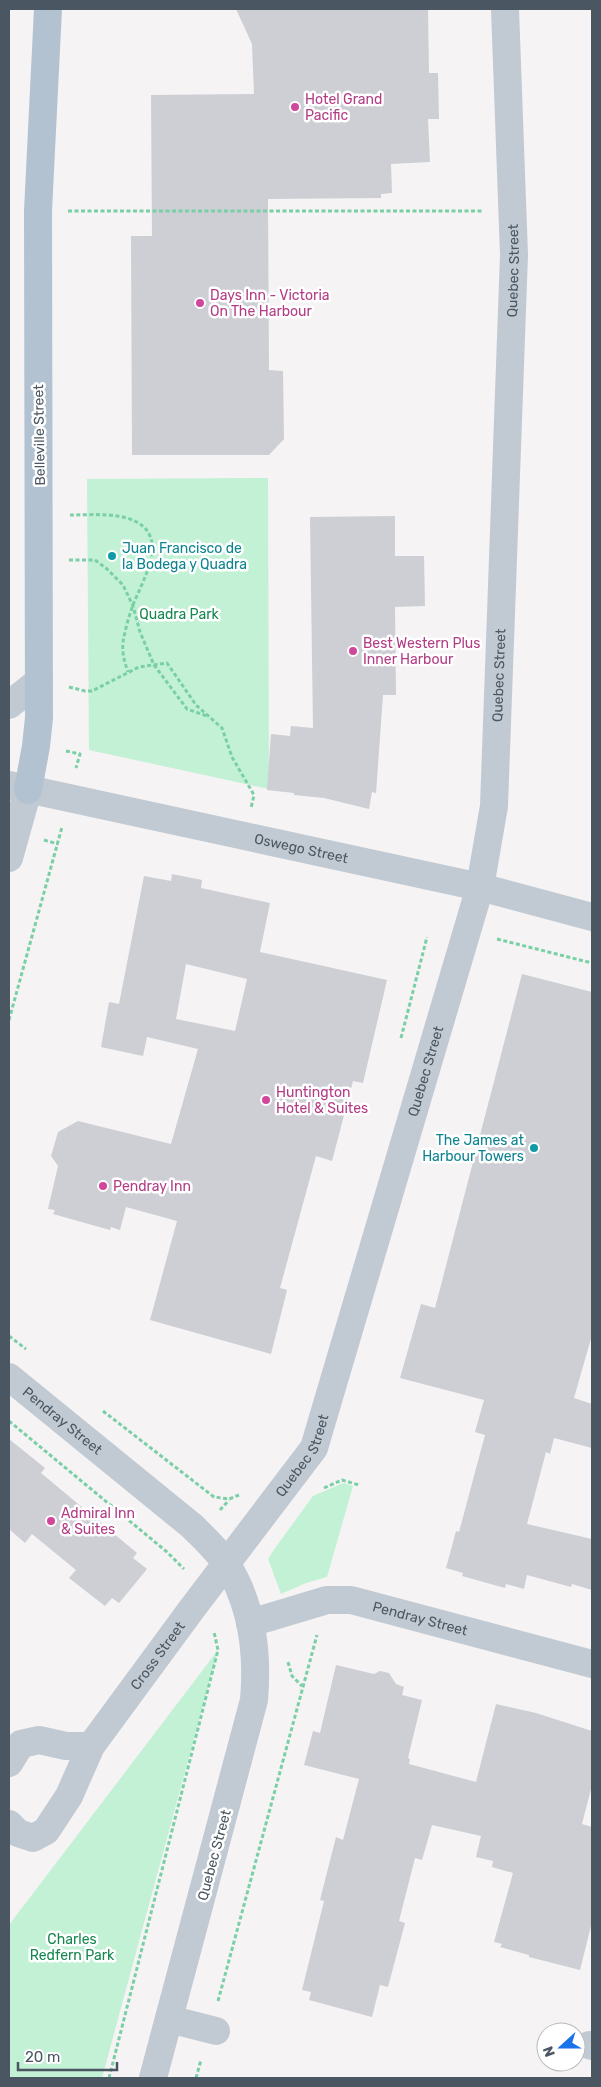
<svg xmlns="http://www.w3.org/2000/svg" width="601" height="2087" font-family="Rubik,sans-serif">
	<style>
		.green { fill: #c3f1d5 }
		.building { fill: #cdcfd5; fill-rule: evenodd }
		.lines { fill: none; stroke-linecap: round; stroke-linejoin: round }
		.path { stroke: #7ad0a6; stroke-width: 3; stroke-dasharray: 4 2.5; stroke-linecap: butt }
		.minor { stroke: #c1cad2; stroke-width: 28 }
		.major { stroke: #b3c2d1; stroke-width: 28 }
		.hotel-dot { fill: #d1479c; stroke: #fff; stroke-width: 2 }
		.culture-dot { fill: #0f9aa8; stroke: #fff; stroke-width: 2 }
		.labels { text-anchor: middle; stroke-width: 5; stroke-linejoin: round; paint-order: stroke }
		.hotel-label { font-size: 14px; fill: #b23c85; stroke: #fff; text-anchor: start }
		.street-label { font-size: 14px; fill: #4a5661; stroke: #fff }
		.culture-label { font-size: 14px; fill: #0d838f; stroke: #fff; text-anchor: start }
		.park-label { font-size: 14px; fill: #17864f; stroke: #fff }
	</style>
	<rect width="100%" height="100%" fill="#f5f3f3"/>
	<g class="green">
		<polygon points="268,478 269,789 89,750 87,479"/>
		<polygon points="343,1483 353,1486 327,1577 306,1583 281,1594 268,1559 273,1551 313,1496"/>
		<polygon points="218,1650 102,2078 9,2078 9,1925"/>
	</g>
	<g class="building">
		<polygon points="236,9 428,9 429,73 438,73 439,119 428,119 430,162 391,164 392,193 381,194 381,198 268,199 269,370 283,371 284,439 269,455 132,455 131,236 152,236 151,95 254,94 252,44"/>
		<polygon points="395,516 395,556 424,556 425,606 395,607 396,695 383,695 376,793 372,792 369,809 324,798 294,795 294,793 267,790 271,734 290,736 291,726 313,728 310,517"/>
		<path d="M172 874 202 880 201 888 270 903 260 952 387 980 363 1083 353 1081 332 1161 316 1156 280 1288 287 1290 271 1354 150 1320 177 1221 126 1207 120 1230 111 1227 110 1230 53 1214 55 1210 48 1209 58 1166 51 1156 58 1132 78 1121 171 1144 198 1049 147 1037 143 1056 101 1047 109 1002 119 1004 144 876 171 881ZM186 964 247 979 235 1031 176 1019Z"/>
		<polygon points="522,974 592,992 592,1335 574,1398 592,1404 592,1448 554,1438 550,1454 546,1452 527,1524 592,1539 592,1590 572,1584 571,1587 527,1575 524,1589 506,1584 505,1588 462,1576 463,1573 446,1568 456,1531 459,1532 485,1435 475,1432 484,1400 400,1378 421,1304 435,1308"/>
		<polygon points="9,1439 45,1468 41,1473 137,1553 133,1558 147,1569 119,1603 112,1598 105,1606 69,1578 76,1570 32,1534 25,1543 9,1529"/>
		<polygon points="336,1665 374,1674 380,1671 389,1673 396,1684 404,1687 402,1695 422,1700 408,1758 410,1759 409,1764 476,1782 496,1704 536,1713 592,1731 592,1785 582,1824 592,1827 592,1922 580,1970 529,1957 529,1955 500,1947 502,1944 494,1942 513,1873 492,1867 493,1861 476,1857 481,1836 432,1825 422,1860 415,1858 399,1921 405,1923 388,1987 380,1985 372,2017 309,2000 311,1992 302,1990 324,1901 320,1900 336,1837 343,1840 359,1779 304,1765 313,1731 320,1733"/>
	</g>
	<g class="lines">
		<g class="path">
			<polyline points="68,211 482,211"/>
			<path d="M70 515C88 515 108 513 127 518 173 532 144 577 133 605 129 616 125 630 123 642 122 653 124 661 128 672"/>
			<polyline points="69,560 95,560 107,569 123,585 133,606 140,632 154,665 187,709 207,716"/>
			<polyline points="69,687 85,691 92,691 139,667 167,663 196,705 222,728 232,757 254,795 251,808"/>
			<polyline points="66,751 80,754 76,768"/>
			<polyline points="44,840 58,844"/>
			<polyline points="497,939 592,963"/>
			<polyline points="9,1020 62,827"/>
			<polyline points="401,1038 427,937"/>
			<polyline points="9,1336 26,1349"/>
			<polyline points="103,1411 214,1497 229,1499 239,1495"/>
			<polyline points="9,1421 167,1552 184,1569"/>
			<polyline points="324,1488 342,1480 359,1485"/>
			<polyline points="220,1510 229,1500"/>
			<polyline points="288,1662 292,1676 302,1686"/>
			<polyline points="218,2001 317,1635"/>
			<polyline points="109,2078 218,1650 214,1632"/>
			<polyline points="196,2078 201,2060"/>
		</g>
		<g class="minor">
			<polyline points="9,705 39,681"/>
			<path id="s1" d="M9 785 480 887 592 917"/>
			<polyline points="9,858 28,790"/>
			<path id="s2" d="M9 1377 192 1526C204 1538 217 1550 226 1563 252 1604 258 1654 254 1700L153 2078"/>
			<path id="s3" d="M250 1623 327 1600H351L592 1664"/>
			<polyline points="9,1763 21,1744 39,1740 66,1746 91,1746"/>
			<path id="s4" d="M9 1824 18 1833 33 1838 46 1831 69 1796 91 1746 191 1610 314 1448 480 887 494 806 514 255 505 9"/>
			<polyline points="169,2019 216,2031"/>
			<polyline points="589,2045 592,2046"/>
		</g>
		<polyline class="major" points="28,790 36,746 39,718 38,211 48,9"/>
	</g>
	<g class="hotel-dot">
		<circle cx="295" cy="107" r="5"/>
		<circle cx="200" cy="303" r="5"/>
		<circle cx="353" cy="651" r="5"/>
		<circle cx="266" cy="1100" r="5"/>
		<circle cx="103" cy="1186" r="5"/>
		<circle cx="51" cy="1521" r="5"/>
	</g>
	<g class="culture-dot">
		<circle cx="112" cy="556" r="5"/>
		<circle cx="534" cy="1148" r="5"/>
	</g>
	<g class="labels">
		<g class="hotel-label">
			<text x="305" y="104">Hotel Grand<tspan x="305" dy="16">Pacific</tspan></text>
			<text x="210" y="300">Days Inn - Victoria<tspan x="210" dy="16">On The Harbour</tspan></text>
			<text x="363" y="648">Best Western Plus<tspan x="363" dy="16">Inner Harbour</tspan></text>
			<text x="276" y="1097">Huntington<tspan x="276" dy="16">Hotel &amp; Suites</tspan></text>
			<text x="113" y="1191">Pendray Inn</text>
			<text x="61" y="1518">Admiral Inn<tspan x="61" dy="16">&amp; Suites</tspan></text>
		</g>
		<g class="street-label">
			<text dy="5" stroke="none"><textPath href="#s4" startOffset="1715">Quebec Street</textPath></text>
			<text transform="translate(39 435) rotate(-91)" y="5">Belleville Street</text>
			<text dy="5" stroke="none"><textPath href="#s4" startOffset="1310">Quebec Street</textPath></text>
			<text dy="5" stroke="none"><textPath href="#s1" startOffset="299">Oswego Street</textPath></text>
			<text dy="5" stroke="none"><textPath href="#s4" startOffset="905">Quebec Street</textPath></text>
			<text dy="5" stroke="none"><textPath href="#s2" startOffset="69">Pendray Street</textPath></text>
			<text dy="5" stroke="none"><textPath href="#s4" startOffset="500">Quebec Street</textPath></text>
			<text dy="5" stroke="none"><textPath href="#s3" startOffset="176">Pendray Street</textPath></text>
			<text dy="5" stroke="none"><textPath href="#s4" startOffset="252">Cross Street</textPath></text>
			<text transform="translate(214 1855) rotate(-75)" y="5">Quebec Street</text>
		</g>
		<g class="culture-label">
			<text x="122" y="553">Juan Francisco de<tspan x="122" dy="16">la Bodega y Quadra</tspan></text>
			<text x="524" y="1145" text-anchor="end">The James at<tspan x="524" dy="16">Harbour Towers</tspan></text>
		</g>
		<g class="park-label">
			<text x="179" y="619">Quadra Park</text>
			<text x="72" y="1944">Charles<tspan x="72" dy="16">Redfern Park</tspan></text>
		</g>
	</g>
	<rect width="601" height="2087" fill="none" stroke="#4a5661" stroke-width="20"/>
	<g transform="translate(561 2047) rotate(249)"><circle r="24" fill="#ffffff" stroke="#b7bbc0"/>
	<path d="M0-4L9 19L0 12L-9 19Z" fill="#1a73e8"/>
	<text y="-8" font-size="14" font-weight="bold" text-anchor="middle" fill="#4a5661">N</text>
	</g>
	<path d="M18 2062v8h99v-8" fill="none" stroke="#4a5661" stroke-width="2.5"/>
	<text x="25" y="2062" font-size="15" fill="#4a5661" stroke="#ffffff" stroke-width="4" paint-order="stroke">20 m</text>
</svg>
